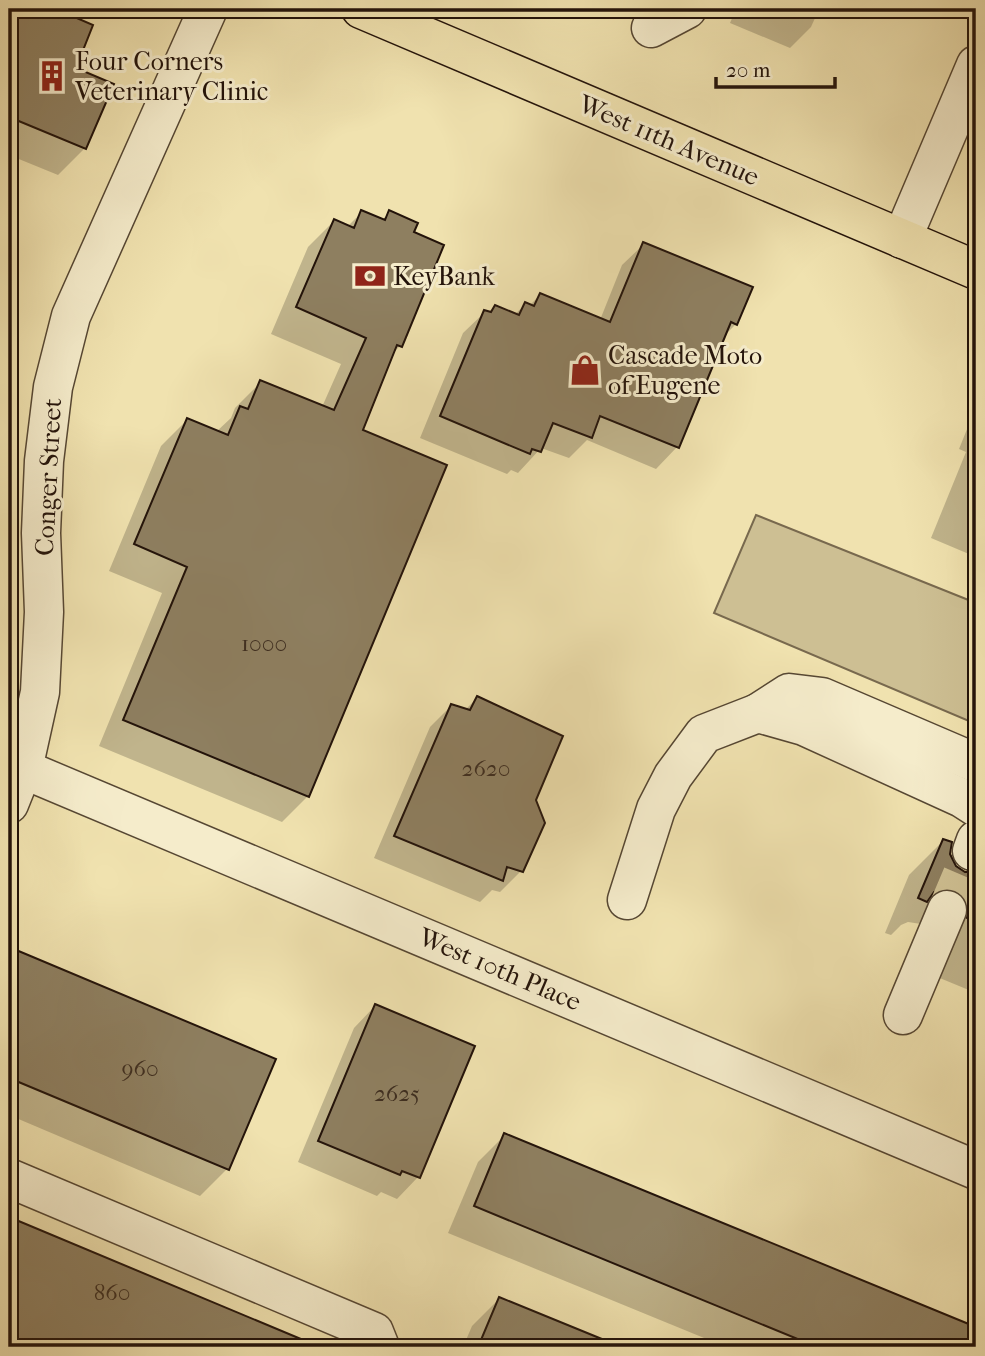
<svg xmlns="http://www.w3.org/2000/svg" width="985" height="1356" font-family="'IM FELL French Canon',serif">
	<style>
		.green { fill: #cdbf93; stroke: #78694e; stroke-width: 2 }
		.shadow { fill: #0003 }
		.building { fill: #8e7f60; stroke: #23130a; stroke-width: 2 }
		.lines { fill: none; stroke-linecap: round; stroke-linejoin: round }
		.minor-tunnel { stroke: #d1c396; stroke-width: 38; stroke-dasharray: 38 19; stroke-linecap: butt }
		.minor-casing { stroke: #564733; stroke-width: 41 }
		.major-casing { stroke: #23130a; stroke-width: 41 }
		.minor { stroke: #f5eccb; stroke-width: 38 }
		.major { stroke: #f0e2af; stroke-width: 38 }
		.labels { text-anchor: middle; stroke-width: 6; stroke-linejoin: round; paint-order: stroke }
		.number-label { font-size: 23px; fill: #3e2e20 }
		.poi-label { font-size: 26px; fill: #23130a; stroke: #f5eccb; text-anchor: start }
		.street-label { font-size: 26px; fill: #23130a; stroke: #f5eccb }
	</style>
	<rect width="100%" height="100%" fill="#f0e2af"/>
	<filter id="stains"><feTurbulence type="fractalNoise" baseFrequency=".00286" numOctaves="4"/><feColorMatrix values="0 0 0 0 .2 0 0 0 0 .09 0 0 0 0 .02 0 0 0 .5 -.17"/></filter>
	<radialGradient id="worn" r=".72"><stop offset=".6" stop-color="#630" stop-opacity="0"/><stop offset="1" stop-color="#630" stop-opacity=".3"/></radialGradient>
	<polygon class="green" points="756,515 976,603 976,724 714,613"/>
	<g class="shadow">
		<polygon points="9,9 52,9 91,26 73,69 111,85 85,148 58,175 9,155"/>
		<polygon points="736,9 819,9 811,27 790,48 730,23"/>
		<polygon points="362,212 382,220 390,212 400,346 391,355 361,431 308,796 282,822 99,746 162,593 109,571 161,446 187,420 216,432 231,418 235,408 261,382 322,407 341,364 271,334 308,247 334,221 347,227"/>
		<polygon points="644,244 736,324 723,337 677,447 656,469 587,440 569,458 541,448 518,473 511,470 507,474 420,438 463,333 485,312 488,313 495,307 514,315 525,305 529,306 540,295 600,320 622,265"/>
		<polygon points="976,407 976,557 931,538 966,452 959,449"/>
		<polygon points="477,698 534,800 521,871 500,892 492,890 480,902 374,858 430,727 451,706 465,710"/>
		<polygon points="943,841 954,867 965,873 972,874 976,869 976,993 930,974 921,924 908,922 901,925 891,935 885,933 909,875"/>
		<polygon points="13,950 273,1060 227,1169 200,1196 9,1115 9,955"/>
		<polygon points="375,1006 418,1177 397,1199 381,1192 377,1196 298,1162 354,1028"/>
		<polygon points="505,1135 976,1329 976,1347 726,1347 448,1233 478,1162"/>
		<polygon points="9,1219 316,1347 9,1347"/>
		<polygon points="499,1299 617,1347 463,1347 472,1326"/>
	</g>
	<g class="building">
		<polygon points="9,9 56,9 93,25 76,68 114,84 86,149 9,117"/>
		<polygon points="361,210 385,220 389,210 418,223 414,232 444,245 402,347 397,345 363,430 447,465 309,797 123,720 187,567 134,544 187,418 228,435 240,406 248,409 260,380 334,410 366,338 296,307 334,219 354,228"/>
		<polygon points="643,242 753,287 737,325 731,322 679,448 600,416 592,438 553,423 541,452 532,449 530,454 440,416 484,310 491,312 495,305 519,315 525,302 534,306 540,293 610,322"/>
		<polygon points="477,696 563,736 536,800 545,823 523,872 507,867 503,881 394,836 451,704 470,710"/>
		<polygon points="943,839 952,842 950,854 956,866 965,872 976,872 976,922 967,918 969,908 965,897 955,890 945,888 934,892 927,902 918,898"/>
		<polygon points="9,947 276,1059 229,1170 9,1078"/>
		<polygon points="375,1004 475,1046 420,1178 402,1171 400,1175 318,1141"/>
		<polygon points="504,1133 976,1327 976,1347 817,1347 474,1206"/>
		<polygon points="9,1217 320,1347 9,1347"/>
		<polygon points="499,1297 619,1346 619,1347 478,1347"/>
	</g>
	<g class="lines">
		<polyline class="minor-tunnel" points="947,910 972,851"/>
		<defs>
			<g id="minor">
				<polyline points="651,28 687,9"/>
				<polyline points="902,239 976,65"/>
				<polyline points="758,713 789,693 822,697 976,763"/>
				<polyline points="23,769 976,1170"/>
				<polyline points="9,804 23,769 40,692 44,612 41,533 44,461 53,387 71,316 208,9"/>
				<polyline points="972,851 976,840"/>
				<polyline points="627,900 656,809 673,776 704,734 758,713 804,726 962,798 976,807"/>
				<polyline points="903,1015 947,910"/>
				<polyline points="9,1178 374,1332 380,1347"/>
			</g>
			<polyline id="major" points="361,9 976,270"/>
		</defs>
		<use href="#minor" class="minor-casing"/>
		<use href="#major" class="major-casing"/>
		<use href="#minor" class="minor"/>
		<use href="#major" class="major"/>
	</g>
	<defs>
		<symbol id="building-bare" viewBox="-9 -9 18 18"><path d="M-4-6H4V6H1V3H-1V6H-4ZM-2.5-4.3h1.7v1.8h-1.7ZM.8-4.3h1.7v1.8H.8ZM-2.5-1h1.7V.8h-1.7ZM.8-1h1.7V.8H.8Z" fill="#8f2418" stroke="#f5eccb" stroke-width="2.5" paint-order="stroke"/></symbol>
		<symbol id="bank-bare" viewBox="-9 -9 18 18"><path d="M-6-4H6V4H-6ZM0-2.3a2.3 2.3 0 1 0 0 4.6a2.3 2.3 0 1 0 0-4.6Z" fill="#8f2418" stroke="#f5eccb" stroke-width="2.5" paint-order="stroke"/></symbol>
		<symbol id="shop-bare" viewBox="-9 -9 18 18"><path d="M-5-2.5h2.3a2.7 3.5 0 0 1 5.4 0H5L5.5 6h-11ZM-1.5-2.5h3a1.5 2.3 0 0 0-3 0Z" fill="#8f2418" stroke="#f5eccb" stroke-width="2.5" paint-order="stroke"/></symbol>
	</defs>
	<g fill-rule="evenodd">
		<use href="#building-bare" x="30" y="54" width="44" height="44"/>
		<use href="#bank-bare" x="348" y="254" width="44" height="44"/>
		<use href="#shop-bare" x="563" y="348" width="44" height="44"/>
	</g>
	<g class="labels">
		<g class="number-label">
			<text x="264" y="651">1000</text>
			<text x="486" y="776">2620</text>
			<text x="140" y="1076">960</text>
			<text x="397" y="1101">2625</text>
			<text x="112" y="1300">860</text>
		</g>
		<g class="poi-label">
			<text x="75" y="70">Four Corners<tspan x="75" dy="30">Veterinary Clinic</tspan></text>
			<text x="393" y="285">KeyBank</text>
			<text x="608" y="364">Cascade Moto<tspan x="608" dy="30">of Eugene</tspan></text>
		</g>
		<g class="street-label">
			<text transform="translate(669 140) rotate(23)" y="9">West 11th Avenue</text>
			<text transform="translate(48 477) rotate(-87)" y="9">Conger Street</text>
			<text transform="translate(500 969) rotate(23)" y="9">West 10th Place</text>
		</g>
	</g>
	<rect width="985" height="1356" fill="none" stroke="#f0e2af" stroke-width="35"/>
	<rect x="10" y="10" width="964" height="1335" fill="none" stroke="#23130a" stroke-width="3.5"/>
	<rect x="18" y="18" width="950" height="1321" fill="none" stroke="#23130a" stroke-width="2"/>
	<path d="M716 77v10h119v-10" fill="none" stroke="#23130a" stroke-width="3.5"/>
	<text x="726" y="77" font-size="21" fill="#23130a" stroke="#f5eccb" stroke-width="5" paint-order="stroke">20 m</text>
	<rect width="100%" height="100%" filter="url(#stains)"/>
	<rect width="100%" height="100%" fill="url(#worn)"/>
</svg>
